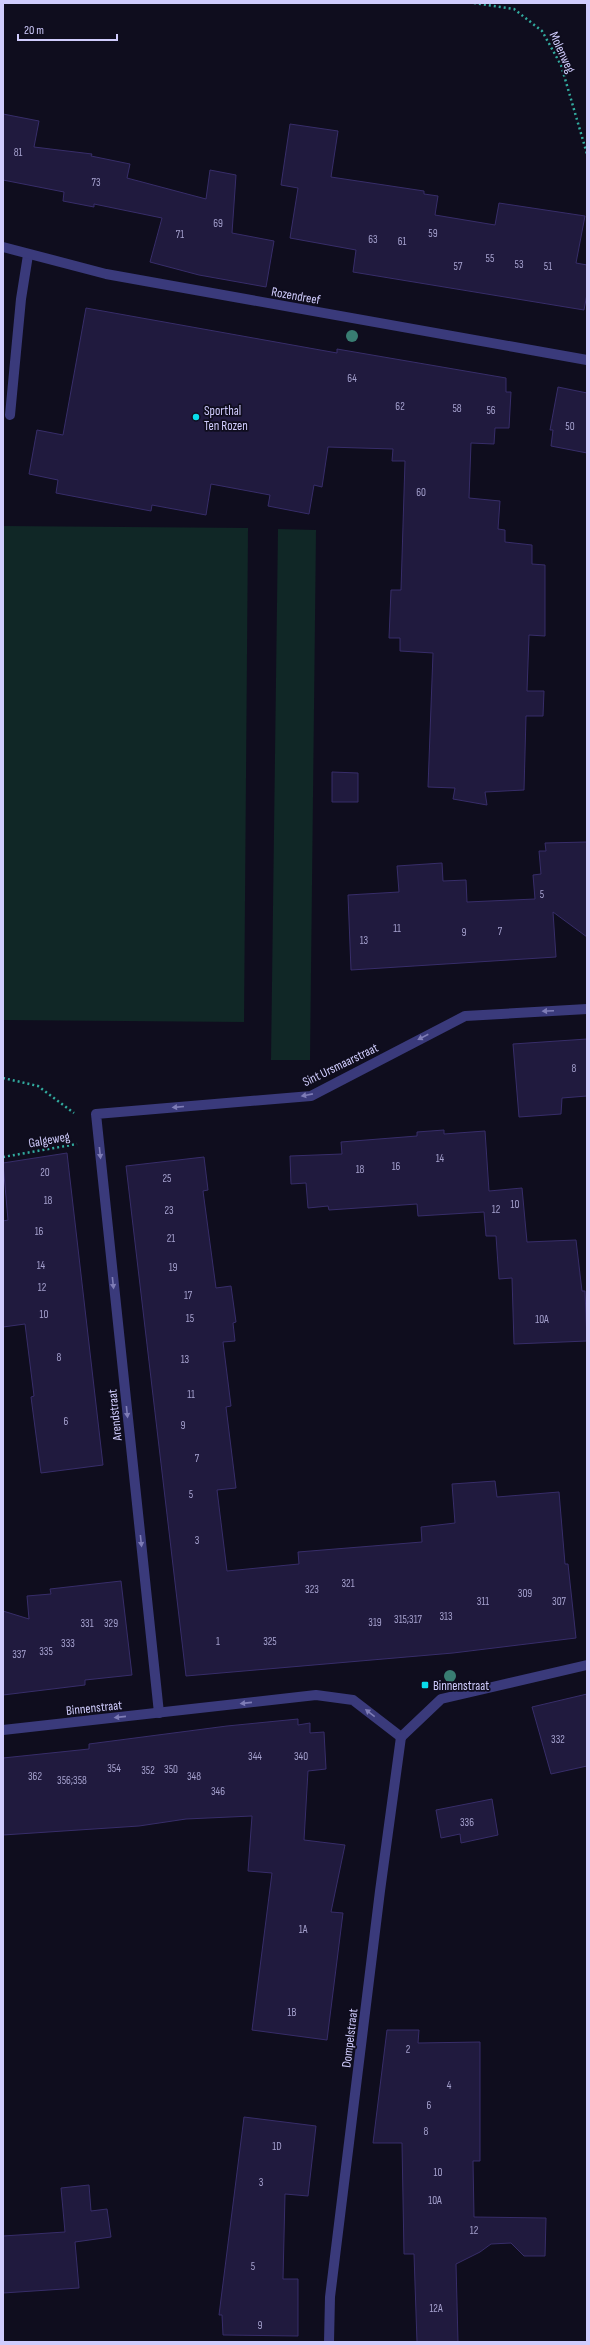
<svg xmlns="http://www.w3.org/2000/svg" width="590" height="2345" font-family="'Sofia Sans Condensed',sans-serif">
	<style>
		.green { fill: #102726 }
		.building { fill: #201a3e; stroke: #372d69 }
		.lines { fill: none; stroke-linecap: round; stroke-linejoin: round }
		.path { stroke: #32ab9f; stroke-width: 2.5; stroke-dasharray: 2 3; stroke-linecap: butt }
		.lane { stroke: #3a3a7b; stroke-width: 10 }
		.street { stroke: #3a3a7b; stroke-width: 10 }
		.tree { fill: #397d72 }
		.oneway { fill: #7e7cb6 }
		.poi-dot { fill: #09dceb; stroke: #0f0d1e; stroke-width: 1.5 }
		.labels { text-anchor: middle; stroke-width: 3.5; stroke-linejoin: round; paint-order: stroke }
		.number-label { font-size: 11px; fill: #a4a0cd }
		.street-label { font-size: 13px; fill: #d0ccfd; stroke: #0f0d1e }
		.poi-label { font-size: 13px; fill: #d0ccfd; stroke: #0f0d1e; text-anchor: start }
	</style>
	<rect width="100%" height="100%" fill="#0f0d1e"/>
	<g class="green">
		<polygon points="3,526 248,528 244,1022 3,1020"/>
		<polygon points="278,529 316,530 310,1060 271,1060"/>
	</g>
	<g class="building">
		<polygon points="3,114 39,121 34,147 92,154 91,156 130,164 127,178 206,199 210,170 236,175 232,233 274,241 266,287 199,275 150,262 162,218 94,204 94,207 63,201 64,192 3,180"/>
		<polygon points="290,124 338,131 331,177 424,191 424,194 438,196 435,215 495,225 499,203 585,216 576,263 587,265 587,294 584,310 353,272 356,250 290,238 298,188 281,185"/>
		<polygon points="86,308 337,353 337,349 506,378 506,392 511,392 509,428 495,428 494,444 471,443 469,498 500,501 498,529 505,530 505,542 532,545 532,564 545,565 545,636 529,635 527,691 544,691 543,716 526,716 524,790 485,792 487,805 453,799 455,788 428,787 433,653 400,651 400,638 389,638 391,590 401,590 405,461 392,461 393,449 328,447 322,487 314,485 309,514 268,506 270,495 211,484 206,515 152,505 151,511 56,493 58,480 29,474 37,430 63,435"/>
		<polygon points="558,387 587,393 587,453 551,446 553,430 550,430"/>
		<polygon points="332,772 358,773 358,802 332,802"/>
		<polygon points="587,842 587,937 553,912 556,957 351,970 348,895 399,892 397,866 442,863 443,881 466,880 467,902 535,899 533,875 541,874 539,851 546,851 545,843"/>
		<polygon points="587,1039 587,1096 562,1098 561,1114 519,1117 513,1044"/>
		<polygon points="444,1130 444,1134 485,1131 489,1191 522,1188 527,1242 576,1240 582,1291 585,1291 587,1341 514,1344 512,1278 499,1279 496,1236 486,1236 484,1212 418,1216 417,1204 329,1210 328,1206 308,1208 306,1183 291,1184 290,1156 342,1154 341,1142 417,1136 417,1132"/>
		<polygon points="67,1153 103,1465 41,1473 31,1397 34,1396 25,1324 3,1327 3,1221 8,1220 3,1163"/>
		<polygon points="204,1157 208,1190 203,1191 216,1288 231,1286 236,1322 233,1323 235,1341 223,1342 231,1406 226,1407 236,1488 217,1490 227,1571 299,1564 298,1552 422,1542 421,1527 455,1523 452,1484 495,1481 497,1497 559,1492 565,1564 568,1564 576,1638 453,1653 186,1676 126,1166"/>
		<polygon points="121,1581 132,1675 85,1680 85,1685 3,1695 3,1611 29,1619 27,1596 51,1594 50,1589"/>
		<polygon points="587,1694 587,1766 551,1774 532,1707"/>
		<polygon points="298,1719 298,1725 310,1723 310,1733 324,1732 326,1769 308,1771 304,1840 345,1845 331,1912 343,1913 327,2040 252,2030 272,1873 248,1871 252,1816 186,1819 139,1826 3,1835 3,1758 89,1749 89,1744 227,1726"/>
		<polygon points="492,1799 498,1835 461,1843 460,1834 441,1838 436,1810"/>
		<polygon points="387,2030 419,2030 418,2043 480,2042 480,2161 473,2161 474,2217 546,2218 545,2256 524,2256 511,2243 491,2244 480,2252 456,2264 458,2342 417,2342 414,2254 404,2254 402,2143 373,2143"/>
		<polygon points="244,2117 316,2126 308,2196 285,2194 283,2279 298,2279 298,2336 223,2335 222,2315 219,2315"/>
		<polygon points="89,2185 91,2211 107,2209 111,2237 75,2242 79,2288 3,2293 3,2236 65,2232 61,2188"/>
	</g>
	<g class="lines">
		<g class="path">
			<polyline points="474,3 514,9 542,31 561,65 587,154"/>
			<polyline points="3,1078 38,1086 74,1113"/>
			<polyline points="3,1157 77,1144"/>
		</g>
		<polyline class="lane" points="10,415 21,299 28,255"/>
		<g class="street">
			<polyline points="3,247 106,274 587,360"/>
			<polyline points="159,1713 96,1114 311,1096 465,1016 587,1009"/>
			<polyline points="3,1730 316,1695 353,1700 401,1737"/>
			<polyline points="401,1737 441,1699 587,1665"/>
			<polyline points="329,2342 330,2297 380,1891 401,1737"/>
		</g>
	</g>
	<g class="tree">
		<circle cx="352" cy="336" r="6"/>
		<circle cx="450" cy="1676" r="6"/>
	</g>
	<defs><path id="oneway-solid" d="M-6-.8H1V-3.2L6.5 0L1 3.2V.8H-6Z"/></defs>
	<g class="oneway">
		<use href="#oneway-solid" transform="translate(548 1011) rotate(177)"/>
		<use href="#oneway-solid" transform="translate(423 1037) rotate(153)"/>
		<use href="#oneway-solid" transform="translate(307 1095) rotate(169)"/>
		<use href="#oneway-solid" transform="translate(178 1107) rotate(175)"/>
		<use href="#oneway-solid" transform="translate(100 1153) rotate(84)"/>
		<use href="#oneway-solid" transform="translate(113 1283) rotate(84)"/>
		<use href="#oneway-solid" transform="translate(127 1412) rotate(84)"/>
		<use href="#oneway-solid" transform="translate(141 1541) rotate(84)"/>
		<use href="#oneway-solid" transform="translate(246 1703) rotate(174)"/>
		<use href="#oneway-solid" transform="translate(370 1713) rotate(-142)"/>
		<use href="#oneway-solid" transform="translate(120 1717) rotate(174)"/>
	</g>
	<g class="poi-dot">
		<circle cx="196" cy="417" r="4"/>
		<rect x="421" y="1681" width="8" height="8" rx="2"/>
	</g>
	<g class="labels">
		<g class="number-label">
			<text x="18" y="156">81</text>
			<text x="96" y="186">73</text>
			<text x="218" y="227">69</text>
			<text x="433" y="237">59</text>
			<text x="180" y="238">71</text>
			<text x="373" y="243">63</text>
			<text x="402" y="245">61</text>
			<text x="490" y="262">55</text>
			<text x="519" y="268">53</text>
			<text x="458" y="270">57</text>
			<text x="548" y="270">51</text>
			<text x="352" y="382">64</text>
			<text x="400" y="410">62</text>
			<text x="457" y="412">58</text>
			<text x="491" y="414">56</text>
			<text x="570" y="430">50</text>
			<text x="421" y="496">60</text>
			<text x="542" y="898">5</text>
			<text x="397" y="932">11</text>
			<text x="500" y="935">7</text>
			<text x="464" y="936">9</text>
			<text x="364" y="944">13</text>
			<text x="574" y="1072">8</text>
			<text x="440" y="1162">14</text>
			<text x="396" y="1170">16</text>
			<text x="360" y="1173">18</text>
			<text x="45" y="1176">20</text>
			<text x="167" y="1182">25</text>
			<text x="48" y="1204">18</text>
			<text x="515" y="1208">10</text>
			<text x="496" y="1213">12</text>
			<text x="169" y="1214">23</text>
			<text x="39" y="1235">16</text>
			<text x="171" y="1242">21</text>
			<text x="41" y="1269">14</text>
			<text x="173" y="1271">19</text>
			<text x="42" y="1291">12</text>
			<text x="188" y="1299">17</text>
			<text x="44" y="1318">10</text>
			<text x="190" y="1322">15</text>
			<text x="542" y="1323">10A</text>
			<text x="59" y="1361">8</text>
			<text x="185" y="1363">13</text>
			<text x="191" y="1398">11</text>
			<text x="66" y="1425">6</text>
			<text x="183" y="1429">9</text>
			<text x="197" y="1462">7</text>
			<text x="191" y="1498">5</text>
			<text x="197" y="1544">3</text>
			<text x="348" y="1587">321</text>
			<text x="312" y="1593">323</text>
			<text x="525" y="1597">309</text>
			<text x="483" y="1605">311</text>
			<text x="559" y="1605">307</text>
			<text x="446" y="1620">313</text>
			<text x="408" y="1623">315;317</text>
			<text x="375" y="1626">319</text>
			<text x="87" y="1627">331</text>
			<text x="111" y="1627">329</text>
			<text x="218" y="1645">1</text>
			<text x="270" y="1645">325</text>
			<text x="68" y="1647">333</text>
			<text x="46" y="1655">335</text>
			<text x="19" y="1658">337</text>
			<text x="558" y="1743">332</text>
			<text x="255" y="1760">344</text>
			<text x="301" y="1760">340</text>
			<text x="114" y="1772">354</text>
			<text x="171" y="1773">350</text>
			<text x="148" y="1774">352</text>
			<text x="35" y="1780">362</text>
			<text x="194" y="1780">348</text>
			<text x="72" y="1784">356;358</text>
			<text x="218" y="1795">346</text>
			<text x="467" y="1826">336</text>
			<text x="303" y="1933">1A</text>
			<text x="292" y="2016">1B</text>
			<text x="408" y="2053">2</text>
			<text x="449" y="2089">4</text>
			<text x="429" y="2109">6</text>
			<text x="426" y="2135">8</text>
			<text x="277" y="2150">1D</text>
			<text x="438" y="2176">10</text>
			<text x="261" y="2186">3</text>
			<text x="435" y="2204">10A</text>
			<text x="474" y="2234">12</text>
			<text x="253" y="2270">5</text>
			<text x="436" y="2312">12A</text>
			<text x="260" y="2329">9</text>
		</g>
		<g class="street-label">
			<text transform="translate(563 52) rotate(65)" y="5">Molenweg</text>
			<text transform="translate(296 295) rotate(10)" y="5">Rozendreef</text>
			<text transform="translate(340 1064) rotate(-26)" y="5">Sint Ursmaarstraat</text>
			<text transform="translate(49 1139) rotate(-10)" y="5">Galgeweg</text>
			<text transform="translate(114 1415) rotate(-96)" y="5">Arendstraat</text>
			<text transform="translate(94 1707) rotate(-6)" y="5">Binnenstraat</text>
			<text transform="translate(349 2038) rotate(-83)" y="5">Dompelstraat</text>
		</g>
		<g class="poi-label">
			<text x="204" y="415">Sporthal<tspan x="204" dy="15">Ten Rozen</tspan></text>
			<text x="433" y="1690">Binnenstraat</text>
		</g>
	</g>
	<rect width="590" height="2345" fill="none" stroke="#d0ccfd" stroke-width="8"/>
	<path d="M18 34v6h99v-6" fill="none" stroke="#d0ccfd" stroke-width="2"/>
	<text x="24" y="34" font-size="12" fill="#d0ccfd" stroke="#0f0d1e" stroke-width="3" paint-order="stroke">20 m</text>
</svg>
